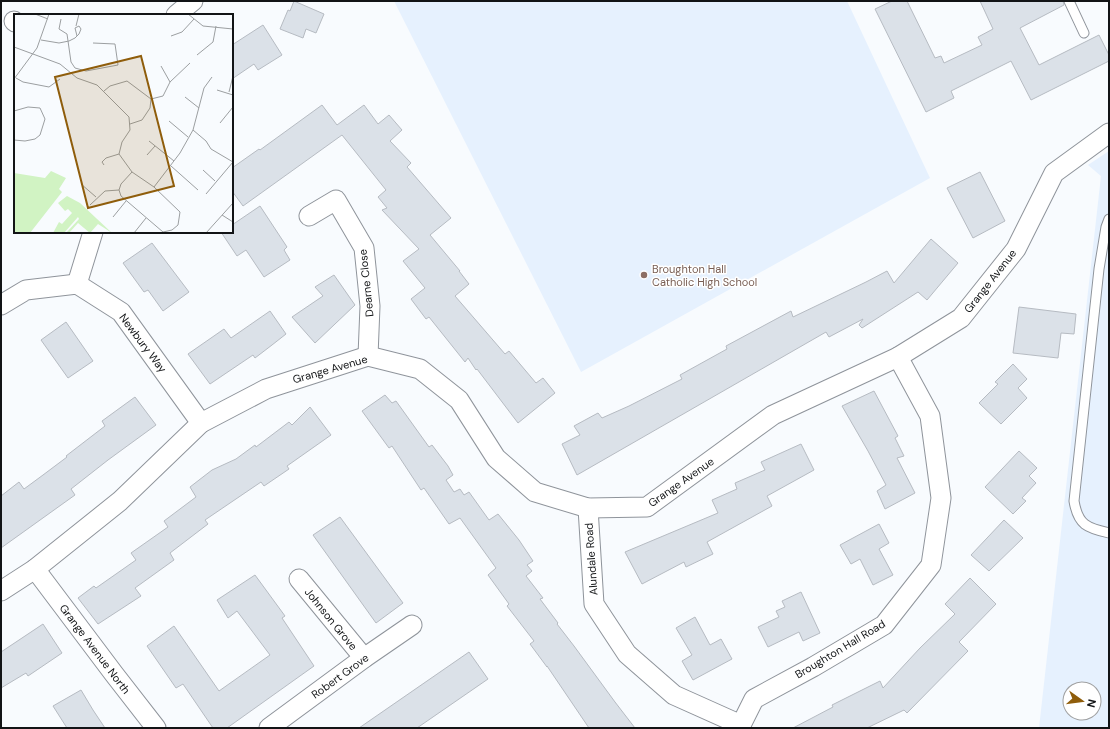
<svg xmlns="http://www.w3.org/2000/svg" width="1110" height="729" font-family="'DM Sans',sans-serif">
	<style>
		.built { fill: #e6f1fe; fill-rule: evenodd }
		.building { fill: #dbe1e8; stroke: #b6bbc2 }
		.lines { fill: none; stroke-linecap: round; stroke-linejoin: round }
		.lane-casing { stroke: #8f949b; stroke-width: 11 }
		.street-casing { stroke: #8f949b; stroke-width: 21 }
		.lane { stroke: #fff; stroke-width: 9 }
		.street { stroke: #fff; stroke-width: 19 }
		.education-dot { fill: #8d6e63; stroke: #fff; stroke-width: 1.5 }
		.labels { text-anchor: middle; stroke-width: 3; stroke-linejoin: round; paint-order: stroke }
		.education-label { font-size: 11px; fill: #785e54; stroke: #fff; text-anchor: start }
		.street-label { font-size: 11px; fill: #121416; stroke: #fff }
		.inset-road { fill: none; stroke: #9c9fa1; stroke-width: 1 }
		.view { fill: #8f5d0b; fill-opacity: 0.15; stroke: #8f5d0b; stroke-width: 2 }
		.inset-edge { fill: none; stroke: #121416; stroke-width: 2 }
	</style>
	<rect width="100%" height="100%" fill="#f8fbfe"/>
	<g class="built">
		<polygon points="394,1 847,1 930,178 581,372"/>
		<path d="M1109 151V728H1039L1101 176 1088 165ZM1070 689H1094V713H1070Z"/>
	</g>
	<g class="building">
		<polygon points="294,1 324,14 316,33 306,29 303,38 280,29 288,10 290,11"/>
		<polygon points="892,1 907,1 935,58 941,56 944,63 982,45 978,37 993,29 980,1 1063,1 1064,5 1020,28 1039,65 1099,35 1109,55 1109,61 1031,100 1011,61 951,91 954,98 926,112 875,9"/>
		<polygon points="263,25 282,55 258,70 254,64 232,79 232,45"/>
		<polygon points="322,105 337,125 364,105 378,124 389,115 402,130 390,141 411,163 407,167 451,218 430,235 460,271 459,271 469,284 455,296 505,354 509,351 536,383 543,378 555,393 518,423 477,369 476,370 468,358 465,362 429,317 426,319 411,299 425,288 403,261 419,249 382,210 387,208 378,197 386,190 342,135 243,206 232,191 232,168 259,149 260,150"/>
		<polygon points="980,172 1005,221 973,238 947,188"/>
		<polygon points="260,206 287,247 284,250 290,260 264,277 246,250 237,256 221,232 232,232 232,225"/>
		<polygon points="931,239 958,263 927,300 918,292 862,328 859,325 863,319 829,337 826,332 577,475 562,444 580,435 574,426 598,413 602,418 629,406 682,379 680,375 727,349 726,346 791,311 793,317 866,282 887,271 894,283"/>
		<polygon points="152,243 189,292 163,311 148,290 144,292 123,263"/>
		<polygon points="334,275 355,305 315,343 292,317 323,296 315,287"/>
		<polygon points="1019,307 1076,314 1074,334 1061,333 1058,358 1013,353"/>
		<polygon points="270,311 286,334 272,345 255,358 253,355 210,384 188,354 224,329 231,338"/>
		<polygon points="66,322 93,361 68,378 41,340"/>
		<polygon points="1013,364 1027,379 1018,388 1027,398 1001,424 979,403 998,384 995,382"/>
		<polygon points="874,391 898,436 895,438 904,456 897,458 915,493 885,509 877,491 886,485 868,451 842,406"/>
		<polygon points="385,395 392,403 396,401 429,447 432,445 448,466 453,475 446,480 454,492 460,489 464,495 469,492 489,520 498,514 519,540 533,561 527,565 532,571 526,576 543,598 540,599 558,623 557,624 574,646 615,702 635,728 589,728 547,666 547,667 530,644 534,641 507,606 509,604 488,575 496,568 460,518 449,524 424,488 421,490 392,446 389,448 362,411"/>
		<polygon points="135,397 156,425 108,460 71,489 75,495 1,548 1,496 19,482 24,489 43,475 67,457 66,456 105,426 102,421"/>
		<polygon points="310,407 331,435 287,466 289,469 264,486 261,482 205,520 208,524 170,553 174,560 135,588 141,596 98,624 78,598 94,586 96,588 136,560 131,553 168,527 164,521 196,497 190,487 212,470 236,459 255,445 256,447 289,422 292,425"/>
		<polygon points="801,444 814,470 767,496 772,506 707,542 713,554 686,567 684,562 642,584 625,552 718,513 712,500 737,489 735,483 765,470 761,462"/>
		<polygon points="1019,451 1037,468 1029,476 1036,483 1022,498 1026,501 1013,514 985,487"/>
		<polygon points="340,517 403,603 376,623 313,535"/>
		<polygon points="1004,520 1023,538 989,571 971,555"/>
		<polygon points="879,524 889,543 879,549 893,575 873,585 860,559 851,564 840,545"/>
		<polygon points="255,575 285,616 282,618 314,666 227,728 213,728 183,684 176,688 147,646 174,626 219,691 270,655 237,611 228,618 217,600"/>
		<polygon points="970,578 996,604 959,642 968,651 907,713 904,710 867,728 793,728 833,707 832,705 880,681 883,688 920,648 955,614 945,604"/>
		<polygon points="801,592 820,633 803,641 799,632 768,647 758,627 779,617 776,611 785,607 782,601"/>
		<polygon points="695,617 710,645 721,639 732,659 693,680 682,661 692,655 676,628"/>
		<polygon points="43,624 62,653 28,676 26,673 1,688 1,652"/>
		<polygon points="469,652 488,679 417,728 359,728"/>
		<polygon points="81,690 93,710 105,728 67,728 53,706"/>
	</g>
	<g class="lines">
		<defs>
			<g id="lane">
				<polyline points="1069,1 1084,33"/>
				<path d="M1109 219 1106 227 1099 269 1074 501C1078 525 1087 528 1109 533"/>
			</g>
			<g id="street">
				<polyline points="176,15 193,1"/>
				<polyline points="14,21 15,22"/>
				<polyline points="309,216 336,200 364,248 370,306 368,356"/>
				<polyline points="77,284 93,232"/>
				<polyline points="1,305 26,290 77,284 121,312 201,423"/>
				<polyline points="588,508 594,604 627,654 674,695 741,725 740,728"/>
				<polyline points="35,569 114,674 156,728"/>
				<polyline points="299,579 364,658"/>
				<polyline points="1,591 35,569 120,501 201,423 266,389 368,356 420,369 459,400 496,458 535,492 588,508 647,507 773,415 898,357 961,318 1016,249 1054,173 1109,133"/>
				<polyline points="741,725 754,699 813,667 884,625 931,565 941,498 930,416 898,357"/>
				<polyline points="269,728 364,658 412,625"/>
			</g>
		</defs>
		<use href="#lane" class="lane-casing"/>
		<use href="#street" class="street-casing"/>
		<use href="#lane" class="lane"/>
		<use href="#street" class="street"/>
	</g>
	<circle class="education-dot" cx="644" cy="275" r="4"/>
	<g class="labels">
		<g class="education-label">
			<text x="652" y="273">Broughton Hall<tspan x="652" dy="13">Catholic High School</tspan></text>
		</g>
		<g class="street-label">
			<text transform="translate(990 281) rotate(-52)" y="4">Grange Avenue</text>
			<text transform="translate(366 283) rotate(-96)" y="4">Dearne Close</text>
			<text transform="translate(143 343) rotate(53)" y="4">Newbury Way</text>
			<text transform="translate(330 369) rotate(-16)" y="4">Grange Avenue</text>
			<text transform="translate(681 482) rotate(-35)" y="4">Grange Avenue</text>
			<text transform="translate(591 559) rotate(-94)" y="4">Alundale Road</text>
			<text transform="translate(331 619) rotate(51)" y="4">Johnson Grove</text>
			<text transform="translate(95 649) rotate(53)" y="4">Grange Avenue North</text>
			<text transform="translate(840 649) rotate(-31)" y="4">Broughton Hall Road</text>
			<text transform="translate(340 676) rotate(-36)" y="4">Robert Grove</text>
		</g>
	</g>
	<g transform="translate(14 14)">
		<rect width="219" height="219" fill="#f8fbfe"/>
		<path d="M37 157 52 164 45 175 48 178 16 219H2L0 217V159L31 164ZM53 182 66 189 98 219 84 210 76 219 64 209 55 219H52L65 205 64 203 50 219H39L45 208 48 210 58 199 54 195 51 197 44 189Z" fill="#d1f3c3"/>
		<path class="inset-road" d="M21 0 34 5M174 0 189 12 219 15M47 5 45 15 53 20 57 48 61 54 72 57 104 51 101 30 79 29M62 12 65 0M157 22 168 18 180 5M27 26 45 29 55 27 61 24 65 20 67 15 65 12 61 14 63 22M0 33 46 50 63 64 83 71 115 103 116 116 108 128 105 140 118 158 140 173 166 198 164 211 158 216 149 218 107 182 105 176 107 170 118 158M183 41 199 28 202 12M147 52 156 68M2 64 9 68 35 73 46 65M0 65 23 34 35 0M203 76 219 81M90 77 96 72 113 67 137 85M215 78 219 62M171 83 185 94M0 97 14 93 26 94 31 105 26 121 21 125 11 127 0 126M155 107 174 123M206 109 219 93M116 110 128 106 136 94 137 85 149 82 156 68 176 49M179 116 192 127 197 135 219 148M135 127 160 147M133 141 141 132M90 151 88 148 92 144 105 140M157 152 184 176M189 156 201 167M67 170 82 183M140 173 166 139 179 116 190 74 198 63M192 180 219 148M76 191 91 177 105 176M208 201 219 208M99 203 112 187M120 219 132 204M192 219 219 189"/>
		<path class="view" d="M127 42 160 172 74 194 41 63Z"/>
		<rect width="219" height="219" class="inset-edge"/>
	</g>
	<rect width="1110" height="729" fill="none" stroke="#121416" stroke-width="4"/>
	<g transform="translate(1082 701) rotate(104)"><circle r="19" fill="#ffffff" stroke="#a0a1a2"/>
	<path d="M0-3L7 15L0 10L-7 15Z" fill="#8f5d0b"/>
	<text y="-6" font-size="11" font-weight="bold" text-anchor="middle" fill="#121416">N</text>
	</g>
</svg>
